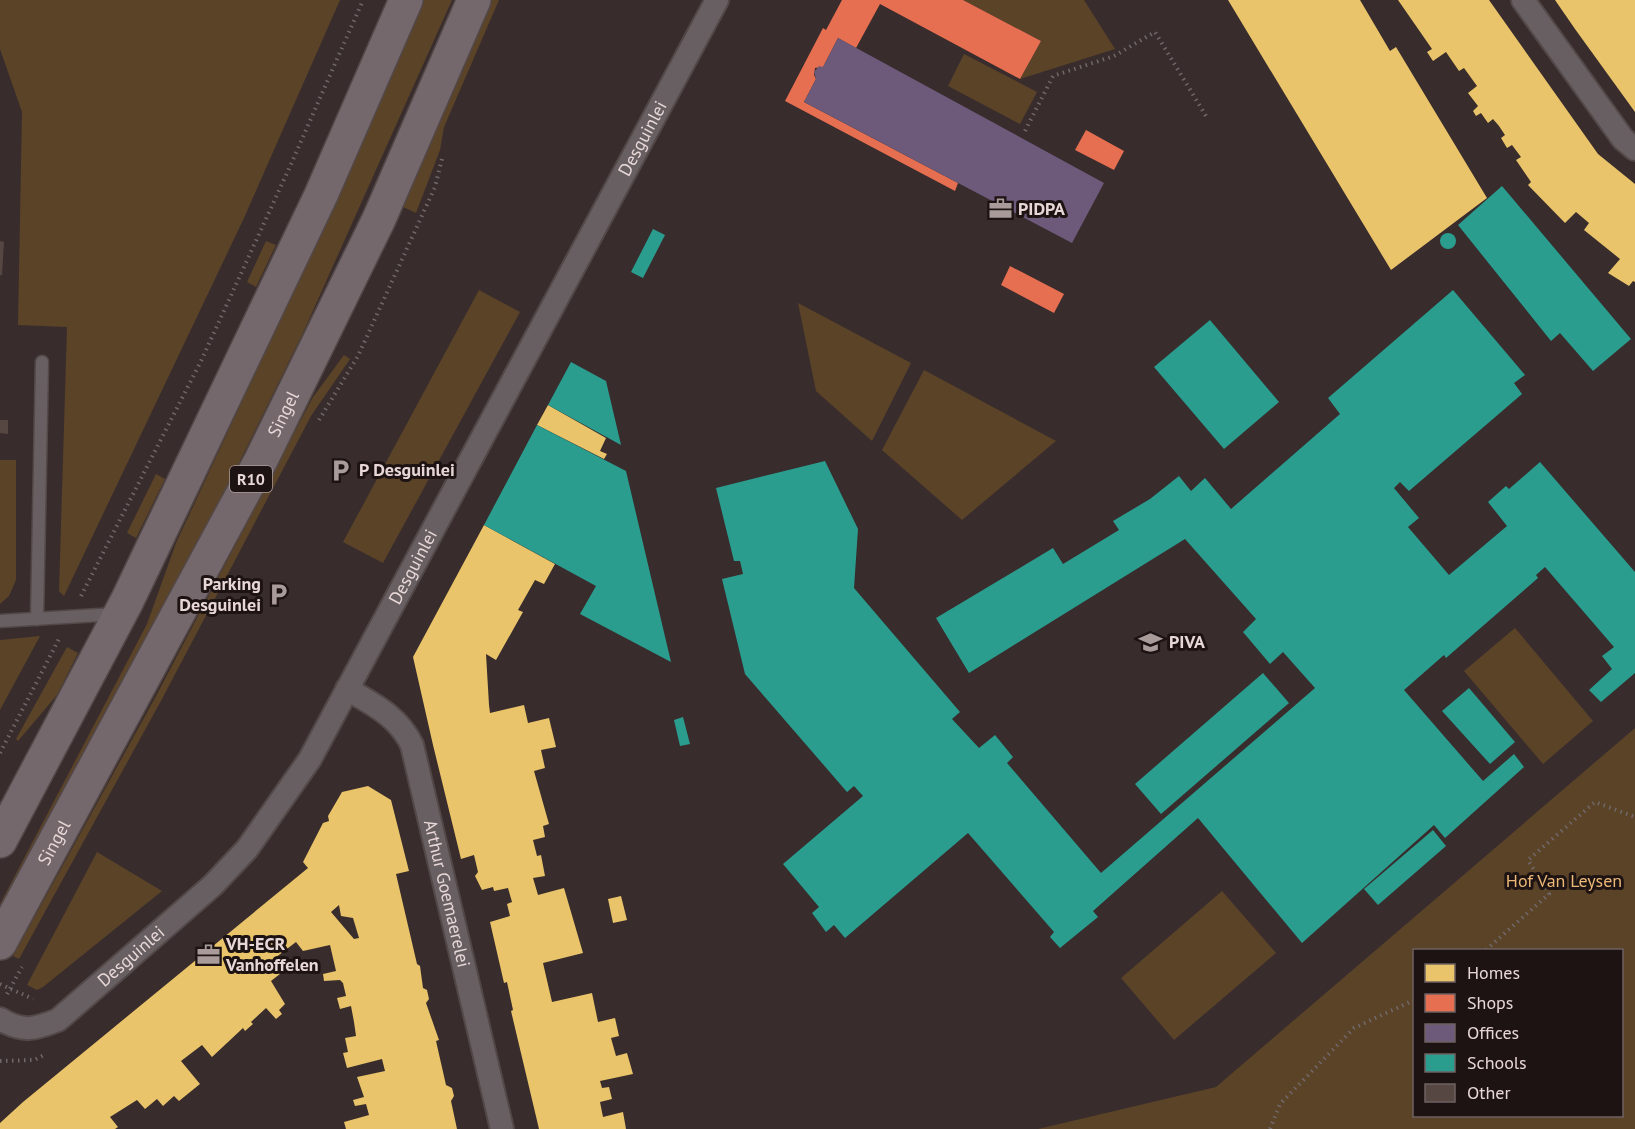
<svg xmlns="http://www.w3.org/2000/svg" width="1635" height="1129" font-family="'PT Sans',sans-serif">
	<style>
		.green { fill: #5b4328; fill-rule: evenodd }
		.homes { fill: #e9c46a; fill-rule: evenodd }
		.shops { fill: #e76f51 }
		.offices { fill: #6d597a }
		.schools { fill: #2a9d8f }
		.building { fill: #564743 }
		.lines { fill: none; stroke-linecap: round; stroke-linejoin: round }
		.lane-casing { stroke: #534848; stroke-width: 15 }
		.street-casing { stroke: #534848; stroke-width: 26 }
		.primary-casing { stroke: #534848; stroke-width: 36 }
		.path { stroke: #706869; stroke-width: 4; stroke-dasharray: 1.5 4.5; stroke-linecap: butt }
		.lane { stroke: #685f62; stroke-width: 12 }
		.street { stroke: #685f62; stroke-width: 22 }
		.primary { stroke: #74686c; stroke-width: 33 }
		.labels { text-anchor: middle; stroke-width: 6; stroke-linejoin: round; paint-order: stroke }
		.shield { fill: #1e1313; stroke: #ab9c9c; stroke-width: 1.5 }
		.shield-label { font-size: 16px; font-weight: bold; fill: #e8d7d7 }
		.street-label { font-size: 18px; fill: #e8d7d7; stroke: #1e1313 }
		.poi-label { font-size: 18px; font-weight: bold; fill: #e8d7d7; stroke: #1e1313; text-anchor: start }
		.park-label { font-size: 18px; fill: #ebb877; stroke: #1e1313 }
	</style>
	<rect width="100%" height="100%" fill="#382c2c"/>
	<g class="green">
		<polygon points="0,0 340,0 244,218 64,596 59,591 67,327 18,325 22,112 0,49"/>
		<polygon points="424,0 452,0 303,333 238,465 173,595 0,910 0,904 147,624 176,543 341,189"/>
		<polygon points="492,0 499,0 444,127 440,150 416,213 403,207"/>
		<polygon points="963,0 1084,0 1115,49 1020,79 1041,41"/>
		<polygon points="964,54 1037,92 1020,124 948,86"/>
		<polygon points="266,241 276,245 256,287 247,282"/>
		<polygon points="479,290 520,312 383,563 343,542"/>
		<polygon points="798,303 911,363 872,441 816,391"/>
		<polygon points="344,355 350,359 311,416 162,699 19,959 13,956 156,696 313,397"/>
		<polygon points="924,370 1056,441 962,520 882,450"/>
		<polygon points="0,460 16,460 16,580 9,596 0,604"/>
		<polygon points="156,474 165,479 136,538 127,533"/>
		<polygon points="1515,628 1593,721 1543,764 1464,671"/>
		<polygon points="40,636 0,710 0,640"/>
		<polygon points="67,647 78,653 57,695 18,741 16,739"/>
		<path d="M1635 728V1129H1038L1216 1087ZM1622 950V1116H1414V950Z"/>
		<polygon points="97,852 162,891 43,987 37,990 27,985"/>
		<polygon points="1222,891 1276,953 1174,1040 1121,978"/>
	</g>
	<g class="homes">
		<polygon points="1228,0 1360,0 1390,51 1396,47 1487,198 1391,270"/>
		<polygon points="1398,0 1489,0 1598,154 1635,184 1635,282 1633,281 1629,286 1608,273 1620,259 1584,230 1589,223 1576,212 1565,223 1528,185 1531,182 1516,160 1521,157 1512,145 1507,148 1501,138 1505,135 1499,126 1493,119 1488,123 1481,113 1476,116 1473,111 1478,106 1468,93 1477,86 1464,68 1459,71 1446,52 1433,61 1427,52 1432,49"/>
		<polygon points="1555,0 1635,0 1635,112 1575,29"/>
		<polygon points="548,405 606,438 600,451 607,454 604,459 537,425"/>
		<polygon points="484,525 555,564 544,584 535,580 518,610 523,612 496,660 486,654 489,705 490,713 524,705 528,723 549,718 556,747 541,750 545,768 534,771 549,824 543,826 545,837 533,840 537,856 541,855 545,876 533,878 538,895 564,888 583,953 543,963 552,1002 592,993 598,1022 615,1018 619,1036 611,1038 616,1056 627,1053 633,1074 600,1081 602,1088 609,1087 612,1099 600,1102 603,1117 623,1112 626,1129 539,1129 511,1011 513,1010 507,982 504,983 490,922 510,916 507,904 512,902 508,888 494,891 493,887 482,890 475,876 478,872 474,855 461,859 433,745 413,657"/>
		<path d="M368 786 391 800 409 871 396 874 417 964 420 966 423 988 427 990 429 999 426 1003 439 1040 436 1041 446 1085 452 1088 454 1096 451 1101 457 1129H346L344 1122 369 1115 366 1104 355 1106 353 1100 364 1097 357 1077 385 1071 382 1059 347 1068 343 1053 348 1052 345 1038 356 1036 354 1022 351 1006 340 1009 337 998 346 996 343 983 340 980 324 981 323 974 336 971 330 945 303 951 296 942 275 958 285 970 271 981 285 1004 279 1010 282 1014 276 1019 266 1008 251 1022 253 1024 245 1031 243 1028 212 1057 202 1045 181 1061 200 1084 179 1101 174 1096 163 1106 157 1099 145 1109 137 1100 110 1117 118 1127 115 1129H0V1123L23 1102 308 868 303 862 323 823 329 821 328 816 342 792ZM339 905 341 916 353 918 359 938 354 939 331 912Z"/>
		<polygon points="621,896 627,920 613,923 608,899"/>
	</g>
	<g class="shops">
		<polygon points="842,0 963,0 1041,41 1020,79 880,4 856,48 838,38 823,67 815,68 814,75 816,79 804,102 958,183 955,191 785,101 823,28 826,30"/>
		<polygon points="1086,130 1124,151 1114,170 1075,150"/>
		<polygon points="1010,266 1064,294 1054,313 1001,285"/>
	</g>
	<polygon class="offices" points="838,38 1104,183 1072,243 804,102 816,79 814,72 819,66 823,67"/>
	<g class="schools">
		<polygon points="1502,186 1631,339 1593,371 1560,333 1551,341 1458,225"/>
		<polygon points="653,229 665,235 643,278 631,272"/>
		<circle cx="1448" cy="241" r="8"/>
		<polygon points="1453,290 1525,375 1514,383 1522,394 1409,491 1400,482 1394,488 1419,518 1408,527 1449,575 1507,526 1488,502 1506,486 1509,489 1540,462 1635,572 1635,673 1601,702 1589,690 1612,669 1602,656 1614,647 1545,567 1536,575 1538,578 1446,658 1444,655 1404,690 1483,781 1514,754 1524,767 1445,838 1434,825 1302,943 1198,818 1093,911 1098,917 1060,948 1050,937 1054,932 968,833 845,938 834,925 826,932 812,913 819,907 783,864 863,796 854,786 847,792 745,674 722,579 743,574 740,561 734,561 716,488 825,461 858,529 854,588 960,712 952,719 979,748 995,735 1013,757 1007,763 1101,873 1315,688 1283,652 1270,664 1243,632 1256,619 1185,539 969,673 936,618 1053,548 1063,564 1119,530 1113,521 1150,499 1179,476 1191,491 1205,478 1231,509 1340,414 1328,398"/>
		<polygon points="1210,320 1279,402 1224,449 1154,367"/>
		<polygon points="571,362 606,381 621,445 548,405"/>
		<polygon points="537,425 626,471 671,662 580,614 596,586 484,525"/>
		<polygon points="1263,673 1289,703 1161,814 1135,784"/>
		<polygon points="1469,688 1515,742 1490,764 1442,711"/>
		<polygon points="683,717 690,744 680,746 674,720"/>
		<polygon points="1433,830 1446,846 1378,905 1364,889"/>
	</g>
	<g class="building">
		<polygon points="0,241 4,242 2,275 0,275"/>
		<polygon points="0,420 8,420 8,434 0,433"/>
	</g>
	<g class="lines">
		<defs>
			<g id="lane">
				<polyline points="37,619 42,362"/>
				<polyline points="0,621 116,614"/>
			</g>
			<g id="street">
				<polyline points="1523,0 1623,139 1635,149"/>
				<path id="s1" d="M347 689C374 705 398 716 412 745L502 1129"/>
				<path id="s2" d="M0 1019C23 1033 35 1029 58 1020L213 885 247 849 310 759 717 0"/>
			</g>
			<g id="primary">
				<polyline points="0,841 127,601 321,195 406,0"/>
				<path id="s3" d="M0 943 261 460 379 219 474 0"/>
			</g>
		</defs>
		<use href="#lane" class="lane-casing"/>
		<use href="#street" class="street-casing"/>
		<use href="#primary" class="primary-casing"/>
		<g class="path">
			<polyline points="1025,131 1053,76 1114,56 1155,32 1206,116"/>
			<polyline points="319,420 358,356 435,187 442,159"/>
			<polyline points="81,596 201,361 292,162 363,0"/>
			<polyline points="0,753 60,637"/>
			<polyline points="1486,950 1549,894 1528,860 1595,802 1635,817"/>
			<polyline points="0,984 33,999"/>
			<polyline points="7,994 22,967"/>
			<polyline points="0,1061 34,1060 46,1054"/>
			<polyline points="1270,1129 1280,1104 1354,1028 1414,1000"/>
		</g>
		<use href="#lane" class="lane"/>
		<use href="#street" class="street"/>
		<use href="#primary" class="primary"/>
	</g>
	<defs>
		<symbol id="office-bare" viewBox="-9 -9 18 18"><path d="M-6-3h4V-5.5h4V-3h4V5H-6ZM-1-4.5V-3h2v-1.5ZM-6 0V1H6V0Z" fill="#aa9b9b" stroke="#1e1313" stroke-width="2.5" paint-order="stroke"/></symbol>
		<symbol id="parking-bare" viewBox="-9 -9 18 18"><path d="M-3.5-5.5H1a3.5 3.5 0 0 1 0 7H-1V5.5H-3.5ZM-1-3.4V-.6H.8a1.4 1.4 0 0 0 0-2.8Z" fill="#aa9b9b" stroke="#1e1313" stroke-width="2.5" paint-order="stroke"/></symbol>
		<symbol id="school-bare" viewBox="-9 -9 18 18"><path d="M0-5L7-2L0 1L-7-2ZM-4 1L0 2.5L4 1V4Q0 6-4 4Z" fill="#aa9b9b" stroke="#1e1313" stroke-width="2.5" paint-order="stroke"/></symbol>
	</defs>
	<g fill-rule="evenodd">
		<use href="#office-bare" x="984" y="192" width="33" height="33"/>
		<use href="#parking-bare" x="324" y="454" width="33" height="33"/>
		<use href="#parking-bare" x="262" y="578" width="33" height="33"/>
		<use href="#school-bare" x="1134" y="626" width="33" height="33"/>
		<use href="#office-bare" x="192" y="938" width="33" height="33"/>
	</g>
	<g class="labels">
		<rect class="shield" x="230" y="466" width="42" height="26" rx="4.5"/>
		<g class="shield-label">
			<text x="251" y="485">R10</text>
		</g>
		<g class="street-label">
			<text dy="6" stroke="none"><textPath href="#s2" startOffset="1130">Desguinlei</textPath></text>
			<text dy="6" stroke="none"><textPath href="#s3" startOffset="600">Singel</textPath></text>
			<text dy="6" stroke="none"><textPath href="#s2" startOffset="644">Desguinlei</textPath></text>
			<text dy="6" stroke="none"><textPath href="#s3" startOffset="114">Singel</textPath></text>
			<text dy="6" stroke="none"><textPath href="#s1" startOffset="240">Arthur Goemaerelei</textPath></text>
			<text dy="6" stroke="none"><textPath href="#s2" startOffset="158">Desguinlei</textPath></text>
		</g>
		<g class="poi-label">
			<text x="1018" y="215">PIDPA</text>
			<text x="359" y="476">P Desguinlei</text>
			<text x="261" y="590" text-anchor="end">Parking<tspan x="261" dy="21">Desguinlei</tspan></text>
			<text x="1169" y="648">PIVA</text>
			<text x="226" y="950">VH-ECR<tspan x="226" dy="21">Vanhoffelen</tspan></text>
		</g>
		<g class="park-label">
			<text x="1564" y="887">Hof Van Leysen</text>
		</g>
	</g>
	<rect x="1413" y="949" width="210" height="168" fill="#1e1313" stroke="#6f6161" stroke-width="1.5"/>
	<rect x="1425" y="964" width="30" height="18" fill="#e9c46a" stroke="#6f6161" stroke-width="1.5"/>
	<text x="1467" y="979" font-size="18" fill="#e8d7d7">Homes</text>
	<rect x="1425" y="994" width="30" height="18" fill="#e76f51" stroke="#6f6161" stroke-width="1.5"/>
	<text x="1467" y="1009" font-size="18" fill="#e8d7d7">Shops</text>
	<rect x="1425" y="1024" width="30" height="18" fill="#6d597a" stroke="#6f6161" stroke-width="1.5"/>
	<text x="1467" y="1039" font-size="18" fill="#e8d7d7">Offices</text>
	<rect x="1425" y="1054" width="30" height="18" fill="#2a9d8f" stroke="#6f6161" stroke-width="1.5"/>
	<text x="1467" y="1069" font-size="18" fill="#e8d7d7">Schools</text>
	<rect x="1425" y="1084" width="30" height="18" fill="#564743" stroke="#6f6161" stroke-width="1.5"/>
	<text x="1467" y="1099" font-size="18" fill="#e8d7d7">Other</text>
</svg>
